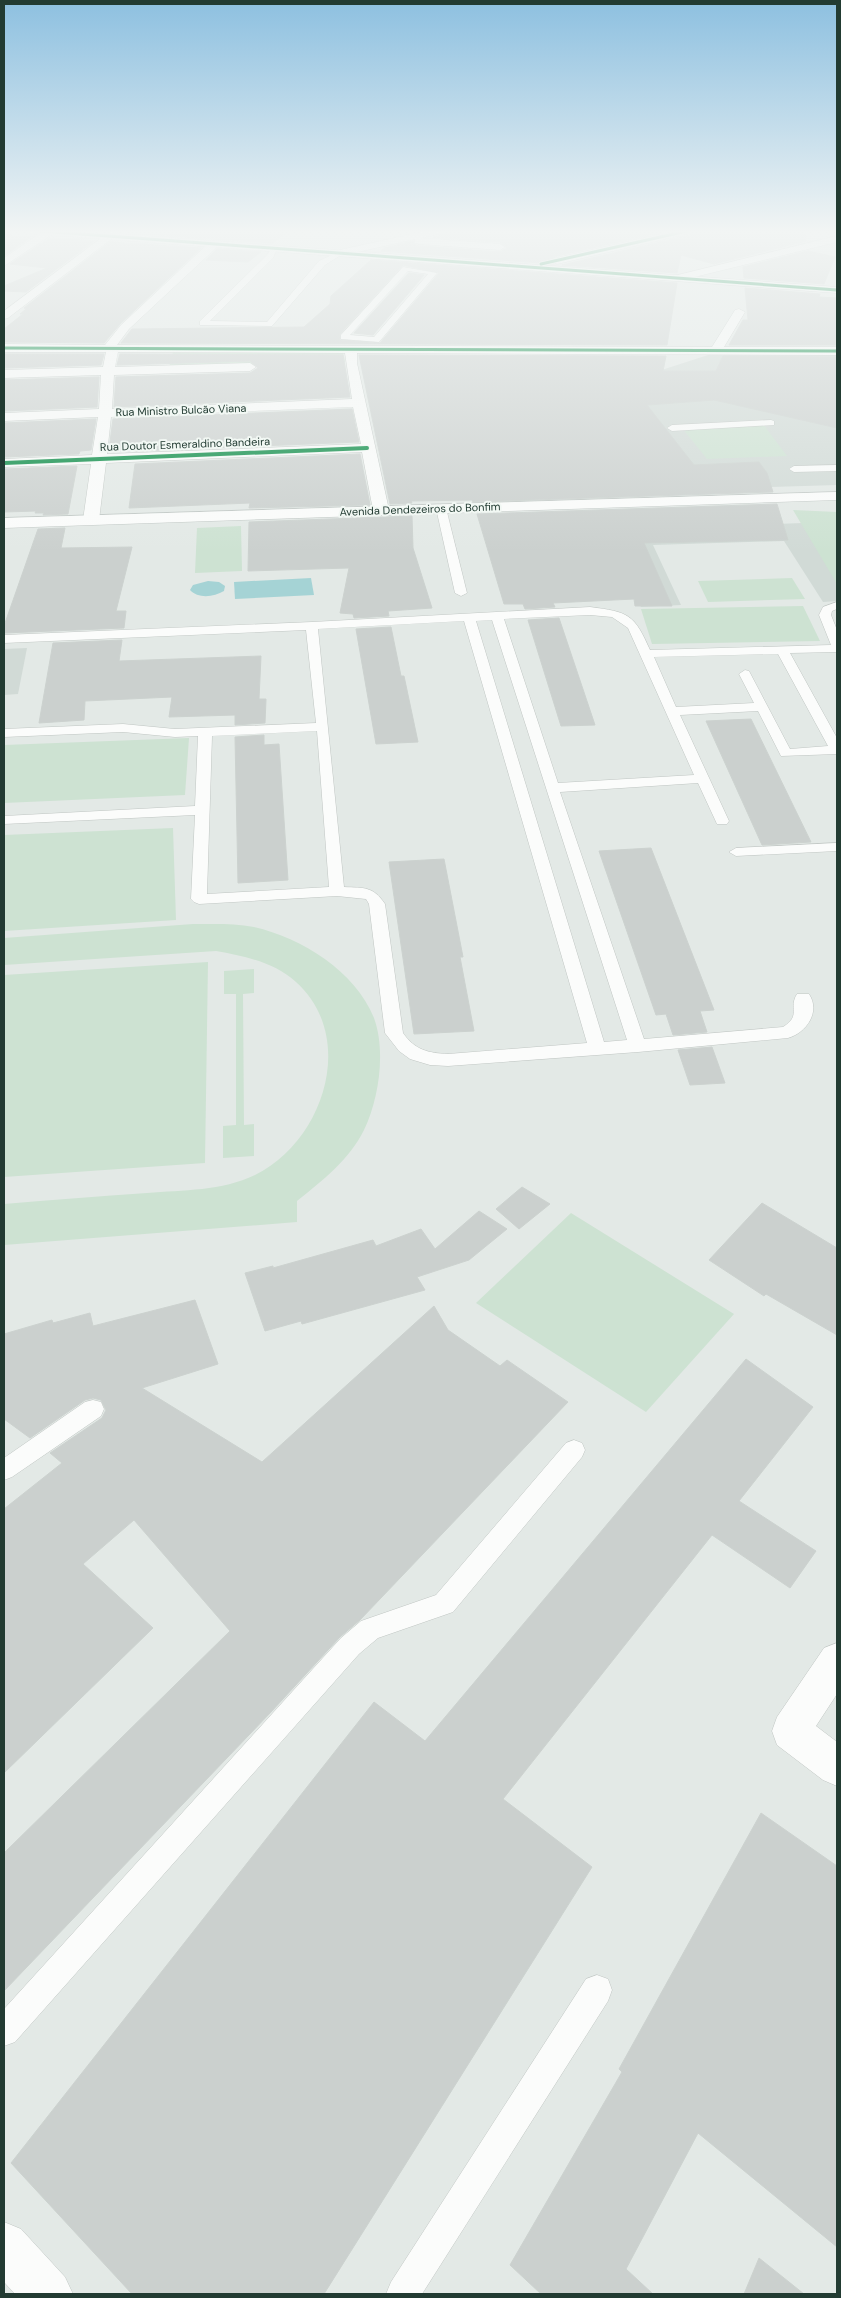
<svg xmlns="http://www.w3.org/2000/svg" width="841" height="2298" font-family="'DM Sans',sans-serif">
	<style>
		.built { fill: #d1dad6 }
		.green { fill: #cde2d2 }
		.water { fill: #a5d3d5 }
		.building { fill: #cbd0ce; stroke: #ccd2cf; fill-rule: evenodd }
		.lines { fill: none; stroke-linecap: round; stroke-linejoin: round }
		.lane-casing { stroke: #c0c6c3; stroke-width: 1 }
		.street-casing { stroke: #c0c6c3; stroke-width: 1 }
		.secondary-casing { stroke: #bfc6c3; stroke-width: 1 }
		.lane { fill: #fbfcfb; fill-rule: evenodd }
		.street { fill: #fbfcfb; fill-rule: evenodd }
		.secondary { fill: #fbfcfb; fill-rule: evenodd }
		.cycleway-far1-casing { stroke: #f2f8f4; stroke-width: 4.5 }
		.cycleway-casing { stroke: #f2f8f4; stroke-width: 5.5 }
		.cycleway-far1 { stroke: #00873e; stroke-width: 3 }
		.cycleway { stroke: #00873e; stroke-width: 4 }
		.labels { text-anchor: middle; stroke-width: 4; stroke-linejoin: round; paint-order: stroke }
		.far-street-label { font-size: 11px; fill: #223b32; stroke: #f2f8f4 }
	</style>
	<rect width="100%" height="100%" fill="#e3e9e6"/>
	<g class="built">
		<polygon points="708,355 837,355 837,485 665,490 597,391"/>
		<polygon points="803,523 837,574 837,601 823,602 784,541 653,545 681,605 641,607 608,530"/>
		<polygon points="27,648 18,694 4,695 4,649"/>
	</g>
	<g class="green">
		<polygon points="173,352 343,352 345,362 169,367"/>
		<polygon points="763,424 787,456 707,459 683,429"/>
		<polygon points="793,510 837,512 837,584"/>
		<polygon points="241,526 242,571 195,573 197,528"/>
		<polygon points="792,578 805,599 708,602 698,581"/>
		<polygon points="803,606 820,641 652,644 641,609"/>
		<polygon points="189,738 185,795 4,803 4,745"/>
		<polygon points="173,828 176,920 4,931 4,835"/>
		<path d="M193 924C213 924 234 923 254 927 302 938 355 971 374 1018 386 1051 379 1099 364 1130 350 1159 322 1181 297 1201V1222L4 1245V1204C52 1200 99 1196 147 1193 183 1190 222 1191 255 1175 323 1142 358 1038 296 982 274 962 244 956 216 951L4 965V938Z"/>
		<polygon points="208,962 205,1163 4,1177 4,975"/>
		<polygon points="254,969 254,993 243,994 244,1125 254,1124 254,1156 223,1158 223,1126 236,1125 236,994 224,994 224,971"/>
		<polygon points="571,1213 734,1314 646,1412 476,1303"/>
	</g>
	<g class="water">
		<polygon points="311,578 314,595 235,599 234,582"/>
		<path d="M208 581 219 582 225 586 224 591C214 597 198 599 190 590L193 585Z"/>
	</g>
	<g class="building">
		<polygon points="129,230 291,230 273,243 126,233"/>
		<polygon points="451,230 671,230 557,256 550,260 554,264 381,251 385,248 413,241 414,244 419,246 500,252 507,248 500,242 433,237 447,234"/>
		<polygon points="698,230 805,230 806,241 714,264 681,255 677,273 562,265 691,235"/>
		<polygon points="4,235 31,237 4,256"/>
		<polygon points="50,238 94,241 26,292 4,291 4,286 47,268 10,264"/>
		<polygon points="110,242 201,248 120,324 104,343 4,342 4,329 23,314 20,314 26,309 24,308"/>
		<polygon points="217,249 261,252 248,262 206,260"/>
		<polygon points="808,251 835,257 824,284 744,278 743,267"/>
		<path d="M371 260 677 283 667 345 121 343 132 329 304 327 330 304 331 296ZM403 265 439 273 380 343 340 340V334Z"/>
		<polygon points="409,273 424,275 373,335 354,333"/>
		<polygon points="745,288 820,294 819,297 837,298 837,345 729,345 743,320 748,320"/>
		<polygon points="4,354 104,354 101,365 4,368"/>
		<polygon points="120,354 343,355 350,397 114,407 116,377 250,373 258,368 250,361 117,365"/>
		<polygon points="359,355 666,356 663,371 716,371 723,356 837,357 837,428 714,400 647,405 694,465 759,462 767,473 773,492 473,502 472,500 411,501 412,503 390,504"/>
		<polygon points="99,377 97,407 4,411 4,380"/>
		<polygon points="352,409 359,442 136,451 136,449 109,450 113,419"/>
		<polygon points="96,419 91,450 80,451 79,454 4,457 4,423"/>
		<polygon points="360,454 370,505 249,508 250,503 129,508 135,464"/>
		<polygon points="77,466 68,514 43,515 44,513 35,513 36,511 4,512 4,469"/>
		<polygon points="777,504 788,540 644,543 672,606 635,606 634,599 553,603 555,607 525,609 523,604 504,604 477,514"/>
		<polygon points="412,516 413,548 432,608 388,611 389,616 354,618 353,614 340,613 349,568 248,571 249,522"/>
		<polygon points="65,528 61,548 132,547 116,611 126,611 124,628 4,633 4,626 38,529"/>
		<polygon points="559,618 595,725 561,726 528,620"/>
		<polygon points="391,627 401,676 404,676 418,742 376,744 356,629"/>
		<polygon points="122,640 119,661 261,656 259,699 266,699 265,723 235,725 235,715 169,717 172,697 85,701 84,720 39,723 53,643"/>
		<polygon points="751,719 811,842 762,845 706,721"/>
		<polygon points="264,735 264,745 279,744 288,880 238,883 235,737"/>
		<polygon points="651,848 714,1010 700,1011 707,1032 673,1035 666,1014 656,1015 599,851"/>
		<polygon points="444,859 463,957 460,957 474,1031 414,1034 389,862"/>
		<polygon points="712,1047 725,1083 690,1085 678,1050"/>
		<polygon points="522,1187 550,1204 519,1229 496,1209"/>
		<polygon points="762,1203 837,1248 837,1335 766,1294 764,1296 709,1260"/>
		<polygon points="479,1211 507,1229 469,1260 417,1277 425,1290 302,1324 301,1321 265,1331 245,1273 273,1266 273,1268 373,1240 376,1246 421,1229 435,1249"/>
		<polygon points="195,1300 218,1364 142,1388 262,1462 434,1306 448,1330 500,1366 507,1360 568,1402 360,1620 340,1637 271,1712 4,1991 4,1853 230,1631 134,1520 83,1564 153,1628 4,1773 4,1509 62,1463 50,1453 102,1418 106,1410 101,1400 93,1398 85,1400 30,1438 4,1419 4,1334 52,1320 53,1323 90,1313 93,1326"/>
		<polygon points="746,1359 813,1407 739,1501 816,1551 790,1588 712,1535 503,1799 592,1867 324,2294 132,2294 11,2163 374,1702 425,1741"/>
		<polygon points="761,1813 837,1866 837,2247 698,2133 626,2269 653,2294 541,2294 510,2265 622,2072 619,2069"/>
		<polygon points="759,2258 804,2294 744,2294"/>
	</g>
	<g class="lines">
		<defs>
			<g id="lane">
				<polygon points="272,248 277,249 273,258 210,321 267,322 319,261 338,252 344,253 325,265 272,326 200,325 200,321 267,255"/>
				<path d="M403 267 437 273 379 342 341 339V335ZM408 271 428 274 374 337 350 335Z"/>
				<polygon points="771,420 774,421 774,425 672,431 667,428 672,425"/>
				<polygon points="837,465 837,471 794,472 789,469 794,466"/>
				<polygon points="441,505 446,508 467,593 461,596 455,593 436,508"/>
				<path d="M837 602V609L832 611 831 615 837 630V652L790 653 837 738V754L781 756 758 711 680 715 729 821 727 824H717L698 783 560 792 644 1039 783 1027C802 1015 788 1008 797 994H809C821 1012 806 1033 788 1038L638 1052 448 1066 430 1065 410 1059 399 1051 385 1033 369 904 366 899 337 896 199 904 194 902 191 899 195 815 4 824V816L195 806 198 736 175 737 123 732 4 737V729L123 724 175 729 316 723 306 630 4 643V635L312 622 590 607C629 612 634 614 650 650L831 645 819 615 823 607ZM590 615 612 617 628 628 694 775 558 783 504 619ZM492 620 627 1040 604 1042 476 621ZM464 621 587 1043 448 1054C428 1053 415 1050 403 1033L385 904C373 886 364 888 344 887L318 629ZM778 654 828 746 790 749 749 671 745 670 739 674 754 703 676 707 654 657ZM317 731 329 887 207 894 212 736Z"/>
				<polygon points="837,843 837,851 736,856 729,852 736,848"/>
				<polygon points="93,1400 101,1402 104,1409 101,1416 12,1477 4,1480 4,1458 85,1402"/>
				<polygon points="574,1440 582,1443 585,1450 582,1457 453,1612 378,1638 359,1654 15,2042 4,2046 4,2009 341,1638 361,1621 436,1595 566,1443"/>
				<polygon points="597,1975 608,1979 612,1990 608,2001 422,2294 386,2294 391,2282 586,1979"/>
			</g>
			<g id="street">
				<polygon points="112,230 123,230 8,318 4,319 4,311"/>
				<polygon points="431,230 449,230 447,232 421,238 500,244 505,247 500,250 419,244 415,243 415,239 340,256 335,253 340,250"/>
				<polygon points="837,236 837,242 678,281 673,278 674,276"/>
				<path d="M214 241 219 244 218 246 129 329 117 345 712 347 735 310 739 309 745 312 724 347H837V355L357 353V363L389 510 386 513H376L373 510 362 452 106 463 99 520 96 523H86L83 520 91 464 4 467V459L92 455 98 417 4 421V413L99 409 101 375 4 378V370L103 367 106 352H4V344L105 345 121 325 210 242ZM118 352 345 353 352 399 112 409 114 375 250 371 256 367 250 363 115 367ZM353 407 361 444 107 454 111 417Z"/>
				<polygon points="837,1643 837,1694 816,1726 837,1742 837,1786 823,1780 777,1745 772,1731 777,1717 824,1648"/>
			</g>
			<g id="secondary">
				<polygon points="23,230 65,230 837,287 837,293 51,235 4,266 4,258 39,234 28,233"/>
				<polygon points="679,230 696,230 691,233 557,264 552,261 557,258"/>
				<polygon points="837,492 837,500 4,528 4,518"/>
				<polygon points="4,2222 21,2229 65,2277 73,2294 15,2294 4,2282"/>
			</g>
		</defs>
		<use href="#lane" class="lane-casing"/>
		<use href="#street" class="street-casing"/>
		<use href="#secondary" class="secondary-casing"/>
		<use href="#lane" class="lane"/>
		<use href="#street" class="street"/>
		<use href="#secondary" class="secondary"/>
		<defs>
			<g id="cycleway-far1">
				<polyline points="28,230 837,290"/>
				<polyline points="541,264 691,230"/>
				<polyline points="4,348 837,351"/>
			</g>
			<polyline id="cycleway" points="4,463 367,448"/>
		</defs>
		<use href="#cycleway-far1" class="cycleway-far1-casing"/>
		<use href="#cycleway" class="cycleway-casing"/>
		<use href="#cycleway-far1" class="cycleway-far1"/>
		<use href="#cycleway" class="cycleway"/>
	</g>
	<linearGradient id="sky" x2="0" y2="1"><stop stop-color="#8dc0e0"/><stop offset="0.42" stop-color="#f2f5f4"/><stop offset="1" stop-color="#f2f5f4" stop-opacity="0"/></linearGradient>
	<rect width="841" height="552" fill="url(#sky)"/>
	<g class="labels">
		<g class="far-street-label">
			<text transform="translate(181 410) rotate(-2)" y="4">Rua Ministro Bulcão Viana</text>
			<text transform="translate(185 444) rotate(-2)" y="4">Rua Doutor Esmeraldino Bandeira</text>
			<text transform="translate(420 509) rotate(-2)" y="4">Avenida Dendezeiros do Bonfim</text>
		</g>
	</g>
	<rect width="841" height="2298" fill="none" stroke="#223b32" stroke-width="10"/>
</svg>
